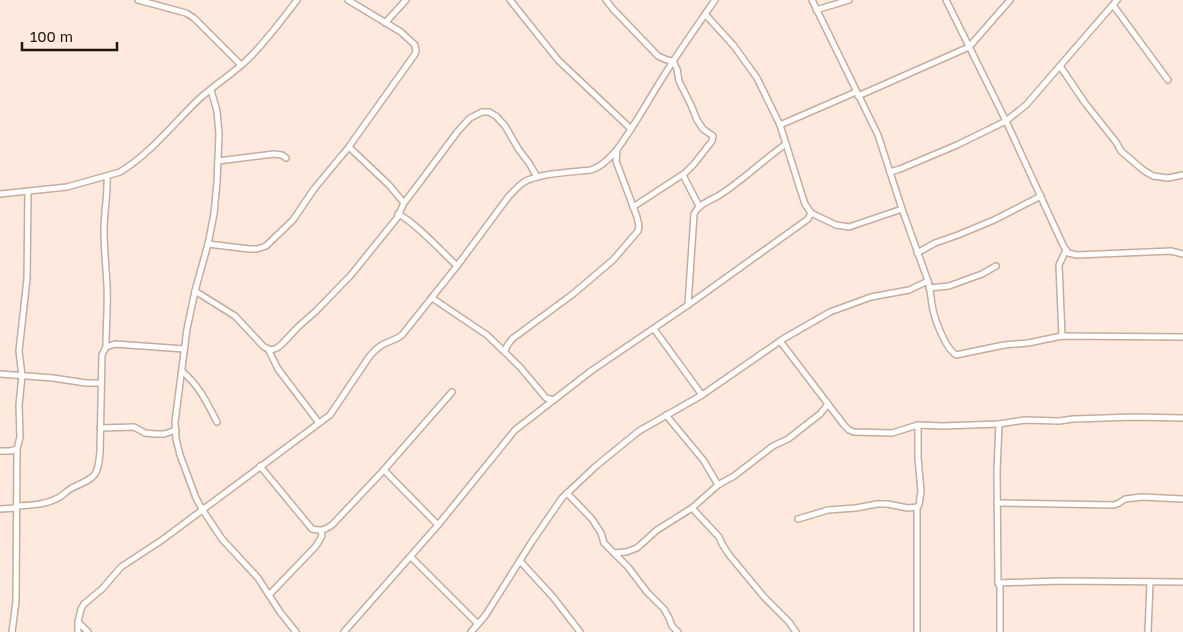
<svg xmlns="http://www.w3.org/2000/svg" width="1183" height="632" font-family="'Golos Text',sans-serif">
	<rect width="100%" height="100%" fill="#fde9de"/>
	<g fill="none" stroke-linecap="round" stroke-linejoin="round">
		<g stroke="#caab99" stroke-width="8">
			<g id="minor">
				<polyline points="138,0 186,13 194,18 241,65"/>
				<polyline points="510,0 558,60 631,129"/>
				<polyline points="606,0 613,9 658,56 667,60 673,61 677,69 679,81 691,105 697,120 703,129 713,136 712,141 694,164 685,173 633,207"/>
				<path d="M812,0l66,135 24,74 26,72c2,8 3,15 4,24 2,13 13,43 24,50l48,-10 24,-2 34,-7 121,1"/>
				<polyline points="946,0 1006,121 1063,245 1068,253 1077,255 1171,251 1183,254"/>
				<polyline points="1113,5 1168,80"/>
				<polyline points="816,10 849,0"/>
				<polyline points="385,23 406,0"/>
				<polyline points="1060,66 1085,103 1116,142 1121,151 1143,170 1153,176 1168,178 1183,175"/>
				<polyline points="211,90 217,111 219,134 217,182 214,214 208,244 195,291 187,329 175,422 176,439 180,455 196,498 202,509 222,539 258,578 280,612 296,632"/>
				<polyline points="858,96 969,47 1010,0"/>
				<polyline points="780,125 856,92"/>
				<polyline points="349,147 389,185 404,203"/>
				<polyline points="218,161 274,154 282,155 286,158"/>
				<polyline points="890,172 900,169 957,145 1006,121 1026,105 1117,0"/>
				<polyline points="683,175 699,206"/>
				<path d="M0,194l67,-7 53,-15c31,-19 52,-47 78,-72 15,-14 33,-25 48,-39 19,-18 35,-40 51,-61"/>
				<polyline points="811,213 836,225 849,227 902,209"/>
				<path d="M398,214c17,8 44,38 59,52"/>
				<polyline points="208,244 249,249 257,249 266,246 293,220 314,189 348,148 415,54 416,51 415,45 401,32 348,0"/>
				<polyline points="917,253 935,243 958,235 994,220 1041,196"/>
				<polyline points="929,288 949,286 982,274 996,266"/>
				<polyline points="195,291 235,316 264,347 271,350 277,348 282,344 298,327 316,311 351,275 397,218 404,203 417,186 458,131 470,118 482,112 489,112 496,116 505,126 519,150 529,163 537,177"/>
				<polyline points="432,298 487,335 520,367 546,398 554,400"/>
				<path d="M688,305l6,-91c5,-10 15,-13 24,-18 24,-15 45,-36 68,-52"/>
				<polyline points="654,329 702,395"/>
				<polyline points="1062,336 1059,265 1066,250"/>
				<polyline points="780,341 844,425 849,430 854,432 892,433 918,425 942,426 999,424 1025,420 1059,421 1073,419 1135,417 1183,418"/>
				<path d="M106,347c0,-21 2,-42 1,-62 -1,-19 -3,-37 -3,-55 0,-18 4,-36 3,-54"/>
				<polyline points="268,349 278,369 319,423"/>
				<polyline points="505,351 507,346 512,339 573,294 613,260 638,231 639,226 637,217 616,161 617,150"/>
				<path d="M182,371c18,16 24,30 35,51"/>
				<polyline points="0,374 53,378 86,383 101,383"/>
				<polyline points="666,415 704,461 718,485"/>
				<polyline points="999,424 997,471 998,583 1000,587 1000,632"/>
				<polyline points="100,428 134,427 145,433 155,434 164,434 176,430"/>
				<polyline points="0,451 10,451 17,449 20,437 19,405 22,376 19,351 27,279 28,191"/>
				<path d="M260,466l52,63c9,2 13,1 20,-4l50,-53 70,-80"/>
				<polyline points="384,470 438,525"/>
				<polyline points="567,493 592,519 601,533 604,543 628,567 647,592 664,609 669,618 672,626 678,632"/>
				<polyline points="997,503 1114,505 1119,503 1125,499 1142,497 1183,499"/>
				<path d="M16,506c15,-1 29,-1 42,-8 6,-3 10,-9 16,-11 22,-10 24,-11 26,-35l2,-97 4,-8 9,-3 69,5"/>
				<polyline points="917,507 917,632"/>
				<polyline points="692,508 719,537 722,544 730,556 764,597 789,622 796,632"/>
				<polyline points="0,509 16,508"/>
				<polyline points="798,519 828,510 856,508 877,504 887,504 908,508 917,507 919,505 921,491 918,458 918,425"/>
				<polyline points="614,553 626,552 637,548 657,530 692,508 718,485 734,476 773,446 788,439 820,414 828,404"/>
				<polyline points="411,557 478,624"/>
				<polyline points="520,561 553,597 580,632"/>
				<polyline points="998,583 1058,581 1183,582"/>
				<polyline points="269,595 316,546 322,536 321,531"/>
				<polyline points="78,622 88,632"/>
				<polyline points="12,632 16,601 17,449"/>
				<path d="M78,632v-10l3,-13 3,-5 18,-15 19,-22 41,-27 168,-125 39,-58c4,-5 8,-9 13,-12 7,-4 14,-5 20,-10l55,-69 52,-70c5,-5 9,-10 15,-14 15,-9 49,-10 67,-12 10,-3 17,-10 24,-18 18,-23 32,-50 48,-75 16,-26 34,-51 52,-77"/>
				<polyline points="344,632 438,525 515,430 591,371 688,305 808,219 811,213 805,204 802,195 780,125 757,78 734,46 705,14"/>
				<polyline points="471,632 485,616 531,543 562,498 596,466 639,431 702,395 783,339 830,312 871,297 909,290 928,281"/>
				<polyline points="1148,632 1150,582"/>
			</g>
		</g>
		<use href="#minor" stroke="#fff" stroke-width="5"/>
	</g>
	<path d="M22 42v8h95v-8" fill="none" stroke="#20140e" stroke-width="2.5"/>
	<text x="30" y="42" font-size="15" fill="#20140e" stroke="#fde9de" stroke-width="4" paint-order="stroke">100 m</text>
</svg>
